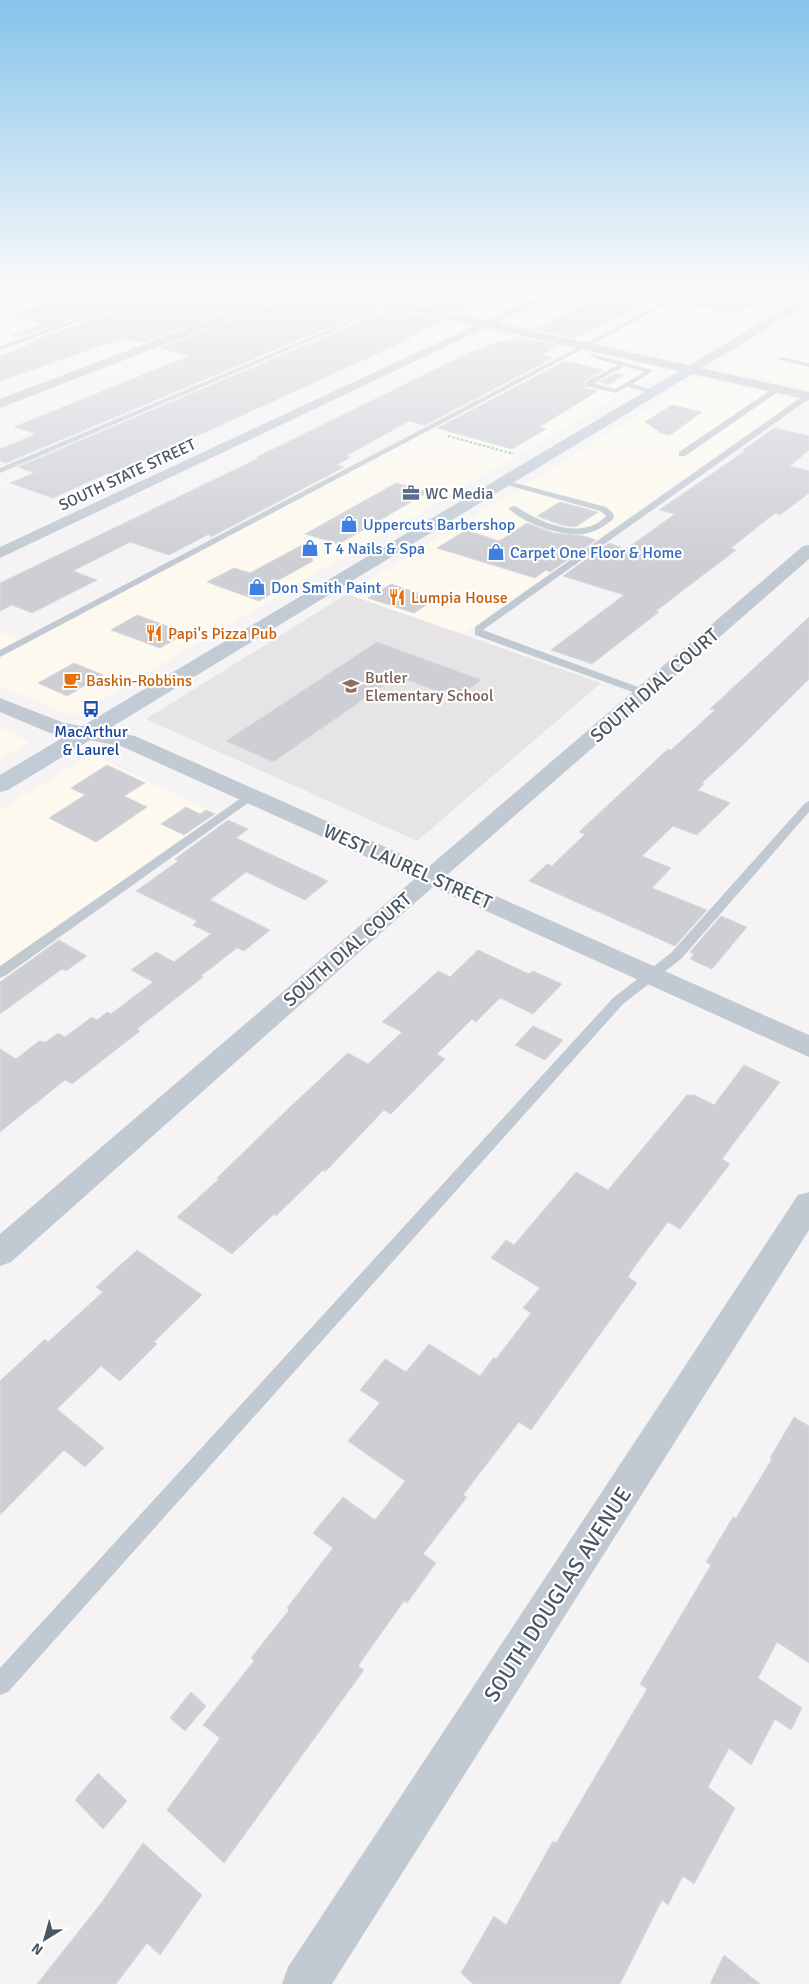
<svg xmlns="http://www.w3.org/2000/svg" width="809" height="1984" font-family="Signika,sans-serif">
	<rect width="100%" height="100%" fill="#f5f3f3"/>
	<g fill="#fdf9ef">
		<polygon points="704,286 807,286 680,359 598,341"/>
		<polygon points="809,311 809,388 717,367 768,336"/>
		<polygon points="579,351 663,370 75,715 66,714 0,686 0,632 26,643"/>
		<polygon points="699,378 795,400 463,634 347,594"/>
		<polygon points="0,728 30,742 0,760"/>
		<polygon points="91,754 225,818 0,981 0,810"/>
	</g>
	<polygon fill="#e6e4e5" points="347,594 601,683 417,841 146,719"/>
	<g fill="#cdcfd5" stroke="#d7d9de">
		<polygon points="54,286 166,286 20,337 11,335 43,324 10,315 43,304 44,292"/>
		<polygon points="181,286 293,286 142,343 123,338 0,381 0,356 37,342 32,341 180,288"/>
		<polygon points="338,286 428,286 397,299"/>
		<polygon points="441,286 515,286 458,312 408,301"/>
		<polygon points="624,286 692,286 665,300 656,298 574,338 534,329"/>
		<polygon points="704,286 724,286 767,296 738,312 727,313 676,302"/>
		<polygon points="312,290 379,306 6,463 0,461 0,449 36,434 14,427 189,356 160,348"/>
		<polygon points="391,309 441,320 408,337 411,338 112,475 108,473 53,498 10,483 34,473 18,467"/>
		<polygon points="518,337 558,346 540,355 553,358 425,425 409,421 346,456 351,457 336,465 344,467 211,537 209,534 169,555 130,542 73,571 97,580 32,613 12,605 0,611 0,583 259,458 257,457 471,352 500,341 509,341"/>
		<polygon points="565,361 604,370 583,382 585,388 598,391 539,427 546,429 512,449 437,428"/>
		<polygon points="616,373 625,375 608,385 599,382"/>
		<polygon points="672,405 702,412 670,435 661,433 645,422"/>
		<polygon points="774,428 809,436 809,450 790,466 809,471 809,493 780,515 775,513 731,548 736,550 656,611 659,612 592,664 551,650 624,595 563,576 609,543 626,549 675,514 659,510 745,451 743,450"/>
		<polygon points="396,483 428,492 339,544 305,534"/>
		<polygon points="560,502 598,512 577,526 573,527 561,525 537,516"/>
		<polygon points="527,523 554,533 584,536 596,540 550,572 546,570 535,578 437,548 466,530 499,541"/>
		<polygon points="304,544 313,561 275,582 285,586 259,601 207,582 234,568 250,573"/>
		<polygon points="391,584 436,599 414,613 368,598"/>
		<polygon points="137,615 186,633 160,648 111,630"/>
		<polygon points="809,617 809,679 741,747 702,783 704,784 698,790 730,803 697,835 673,826 642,856 671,868 652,888 707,910 675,946 529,881 547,864 552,866 585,834 579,832 668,749 671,750 715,710 710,709"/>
		<polygon points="377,642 481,680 456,698 397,676 273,762 226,741"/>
		<polygon points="74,663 103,675 67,696 38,683"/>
		<polygon points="107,765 145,783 124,796 147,807 96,842 49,818 85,795 71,788"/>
		<polygon points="186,807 200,814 206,810 215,814 184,835 161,824"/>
		<polygon points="228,820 248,829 236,838 328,881 305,900 246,872 210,900 270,930 244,951 237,948 201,976 203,977 137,1029 140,1031 72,1084 65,1080 0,1132 0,1049 16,1059 39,1041 46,1042 58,1033 65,1037 92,1017 97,1020 107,1012 111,1014 153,982 131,970 156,952 174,962 211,934 193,925 197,921 136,891 178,861 175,859"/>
		<polygon points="721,916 747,927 712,969 690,959 694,954 690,952"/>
		<polygon points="59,940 87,956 66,971 62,969 0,1014 0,982"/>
		<polygon points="478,950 529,974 533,971 562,984 533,1014 500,998 476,1022 472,1019 437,1054 445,1059 391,1114 384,1110 325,1172 323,1170 276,1216 274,1214 232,1254 177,1217 219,1179 217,1178 289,1108 348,1053 368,1064 402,1032 382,1022 438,971 450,977"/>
		<polygon points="533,1026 563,1040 545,1060 515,1045"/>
		<polygon points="744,1065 780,1082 722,1159 730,1164 680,1229 668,1222 632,1270 628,1277 637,1283 531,1430 519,1422 463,1495 467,1497 423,1554 436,1563 407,1603 404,1601 358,1666 364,1670 224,1863 167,1810 220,1738 203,1725 254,1661 251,1658 289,1610 287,1608 333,1548 313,1533 343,1497 375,1520 405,1481 348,1441 380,1403 360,1390 385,1359 406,1372 429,1344 480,1376 494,1357 496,1359 531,1313 523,1308 540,1288 491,1258 506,1240 514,1245 576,1172 608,1190 687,1095 694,1095 714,1105"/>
		<polygon points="137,1250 202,1295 154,1342 157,1344 120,1381 101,1366 57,1409 104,1448 85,1467 64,1450 0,1515 0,1381 45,1339 48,1342 103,1292 96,1287"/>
		<polygon points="794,1417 809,1426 809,1663 777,1642 758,1678 802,1708 791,1730 775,1719 751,1765 729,1748 708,1787 735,1808 694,1884 683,1876 668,1905 662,1900 620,1984 473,1984 461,1973 494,1916 506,1925 553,1841 556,1843 647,1689 640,1684 711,1565 706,1562 733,1517 736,1518 772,1459 770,1458"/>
		<polygon points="191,1692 206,1706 185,1731 170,1718"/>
		<polygon points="98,1773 127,1801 103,1829 75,1800"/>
		<polygon points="143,1843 202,1895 160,1955 147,1943 116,1984 37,1984 102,1902"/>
		<polygon points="724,1955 760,1984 710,1984"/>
	</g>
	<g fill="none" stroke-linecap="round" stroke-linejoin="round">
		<polyline stroke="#7ad0a6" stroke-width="2" stroke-dasharray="2.5 2" stroke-linecap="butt" points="448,436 514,454"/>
		<g fill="#c1cad2" fill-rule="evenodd">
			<polygon points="171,286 179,286 0,350 0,346"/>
			<polygon points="432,286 439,286 0,473 0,468"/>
			<polygon points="695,286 702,286 0,657 0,650"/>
			<path d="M733,286c14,-1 37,1 49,9l-3,2z"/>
			<path d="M593,354l59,16v2l-20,12 24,7 -4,2 -25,-6 -11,6 -31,-7v-4l33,-17 -27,-8 -1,-1zM625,366l19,6 -29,17 -21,-6z"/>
			<polygon points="781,357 809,363 809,367 779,360 779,358"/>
			<polygon points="775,387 782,389 685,456 679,456 679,452"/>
			<polygon points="806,394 809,394 809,399 483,630 649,691 650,693 649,695 641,695 475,635 475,627"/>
			<path d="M500,479l106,28 7,6 1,5c-8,8 -19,14 -30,16 -21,3 -62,-11 -76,-26l7,-2c25,16 67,36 91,10l-6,-5 -100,-28z"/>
			<polygon points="251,793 257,796 255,798 5,976 0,978 0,966 247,794"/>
			<polygon points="809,801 809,812 681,959 623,1004 8,1692 0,1695 0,1668 613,998 671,953 805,803"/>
		</g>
		<g fill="#c1cad2" fill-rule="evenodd">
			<polygon points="35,286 52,286 50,288 0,305 0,297"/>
			<polygon points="297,286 313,286 311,288 0,408 0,399"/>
			<polygon points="559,286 574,286 0,558 0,547"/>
			<polygon points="809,545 809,559 409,908 11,1262 0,1266 0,1234 803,546"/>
			<polygon points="809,1192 809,1230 332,1984 282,1984 288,1967 798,1195"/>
		</g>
		<g fill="#c1cad2" fill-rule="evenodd">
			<polygon points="310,286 331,286 809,392 809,400 316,290"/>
			<polygon points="0,698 64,723 135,736 809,1035 809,1057 121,746 50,733 0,712"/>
		</g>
		<polygon fill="#c1cbd6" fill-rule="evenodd" points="809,294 809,303 8,790 0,792 0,775"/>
	</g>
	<linearGradient id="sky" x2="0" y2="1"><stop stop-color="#85c3ea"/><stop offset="0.51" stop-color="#fafafa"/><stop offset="1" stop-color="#fafafa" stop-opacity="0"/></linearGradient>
	<rect width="809" height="563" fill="url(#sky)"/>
	<defs>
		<g id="office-bare" transform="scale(1.35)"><path d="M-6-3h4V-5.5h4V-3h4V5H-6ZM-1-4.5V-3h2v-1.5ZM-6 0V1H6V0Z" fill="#5c6f8a" stroke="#fff" stroke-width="2.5" paint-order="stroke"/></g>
		<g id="shop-bare" transform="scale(1.35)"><path d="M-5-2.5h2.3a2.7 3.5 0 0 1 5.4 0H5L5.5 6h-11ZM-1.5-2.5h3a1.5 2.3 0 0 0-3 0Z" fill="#3f7fe0" stroke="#fff" stroke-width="2.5" paint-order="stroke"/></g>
		<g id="restaurant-bare" transform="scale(1.35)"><path d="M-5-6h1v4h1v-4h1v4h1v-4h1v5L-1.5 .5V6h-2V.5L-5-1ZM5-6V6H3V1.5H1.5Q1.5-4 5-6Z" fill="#e8710a" stroke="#fff" stroke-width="2.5" paint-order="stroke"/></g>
		<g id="cafe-bare" transform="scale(1.35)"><path d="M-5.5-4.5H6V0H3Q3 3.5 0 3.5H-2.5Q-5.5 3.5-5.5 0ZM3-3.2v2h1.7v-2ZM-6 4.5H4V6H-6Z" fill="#e8710a" stroke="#fff" stroke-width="2.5" paint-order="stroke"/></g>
		<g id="school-bare" transform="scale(1.35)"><path d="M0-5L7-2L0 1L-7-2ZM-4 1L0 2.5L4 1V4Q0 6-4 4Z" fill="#8d6e63" stroke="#fff" stroke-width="2.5" paint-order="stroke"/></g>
		<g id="bus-bare" transform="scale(1.35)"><path d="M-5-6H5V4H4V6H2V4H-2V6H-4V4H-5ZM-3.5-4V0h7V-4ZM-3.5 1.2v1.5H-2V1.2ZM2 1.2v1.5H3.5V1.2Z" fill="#1a4fb4" stroke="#fff" stroke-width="2.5" paint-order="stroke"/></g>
	</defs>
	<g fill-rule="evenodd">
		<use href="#office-bare" x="411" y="493"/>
		<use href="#shop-bare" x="349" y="524"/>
		<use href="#shop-bare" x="310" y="548"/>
		<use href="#shop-bare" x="496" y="552"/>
		<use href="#shop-bare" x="257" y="587"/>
		<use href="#restaurant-bare" x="397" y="597"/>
		<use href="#restaurant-bare" x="154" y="633"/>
		<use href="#cafe-bare" x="72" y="680"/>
		<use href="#school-bare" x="351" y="686"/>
		<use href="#bus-bare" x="91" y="709"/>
	</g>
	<g text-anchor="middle" stroke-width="4.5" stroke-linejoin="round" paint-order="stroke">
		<g font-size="16" fill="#4a5661" stroke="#fff">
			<text transform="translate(127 474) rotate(-25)" y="6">SOUTH STATE STREET</text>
		</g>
		<g font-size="16" fill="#4e5e75" stroke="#fff" text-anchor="start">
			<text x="425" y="499">WC Media</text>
		</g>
		<g font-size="16" fill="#366cbe" stroke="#fff" text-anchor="start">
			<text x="363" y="530">Uppercuts Barbershop</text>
			<text x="324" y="554">T 4 Nails &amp; Spa</text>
			<text x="510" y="558">Carpet One Floor &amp; Home</text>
			<text x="271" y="593">Don Smith Paint</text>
		</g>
		<g font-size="16" fill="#c56008" stroke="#fff" text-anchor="start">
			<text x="411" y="603">Lumpia House</text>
			<text x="168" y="639">Papi's Pizza Pub</text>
			<text x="86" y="686">Baskin-Robbins</text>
		</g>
		<g font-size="16" fill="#785e54" stroke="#fff" text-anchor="start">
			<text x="365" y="683">Butler<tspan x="365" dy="18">Elementary School</tspan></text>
		</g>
		<g font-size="16" fill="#164399" stroke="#fff">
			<text x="91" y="737">MacArthur<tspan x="91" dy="18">&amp; Laurel</tspan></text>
		</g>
		<g font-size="19" fill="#4a5661" stroke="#fff">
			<text transform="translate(654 685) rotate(-41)" y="7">SOUTH DIAL COURT</text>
			<text transform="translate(408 866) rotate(24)" y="7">WEST LAUREL STREET</text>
			<text transform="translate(347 949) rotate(-41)" y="7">SOUTH DIAL COURT</text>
		</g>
		<g font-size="22" fill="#4a5661" stroke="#fff">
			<text transform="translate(557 1594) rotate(-57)" y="8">SOUTH DOUGLAS AVENUE</text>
		</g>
	</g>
	<g transform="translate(45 1939) rotate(217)" stroke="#ffffff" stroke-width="4" paint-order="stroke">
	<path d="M0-4L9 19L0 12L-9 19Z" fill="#4a5661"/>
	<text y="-8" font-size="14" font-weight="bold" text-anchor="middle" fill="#4a5661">N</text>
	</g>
</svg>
